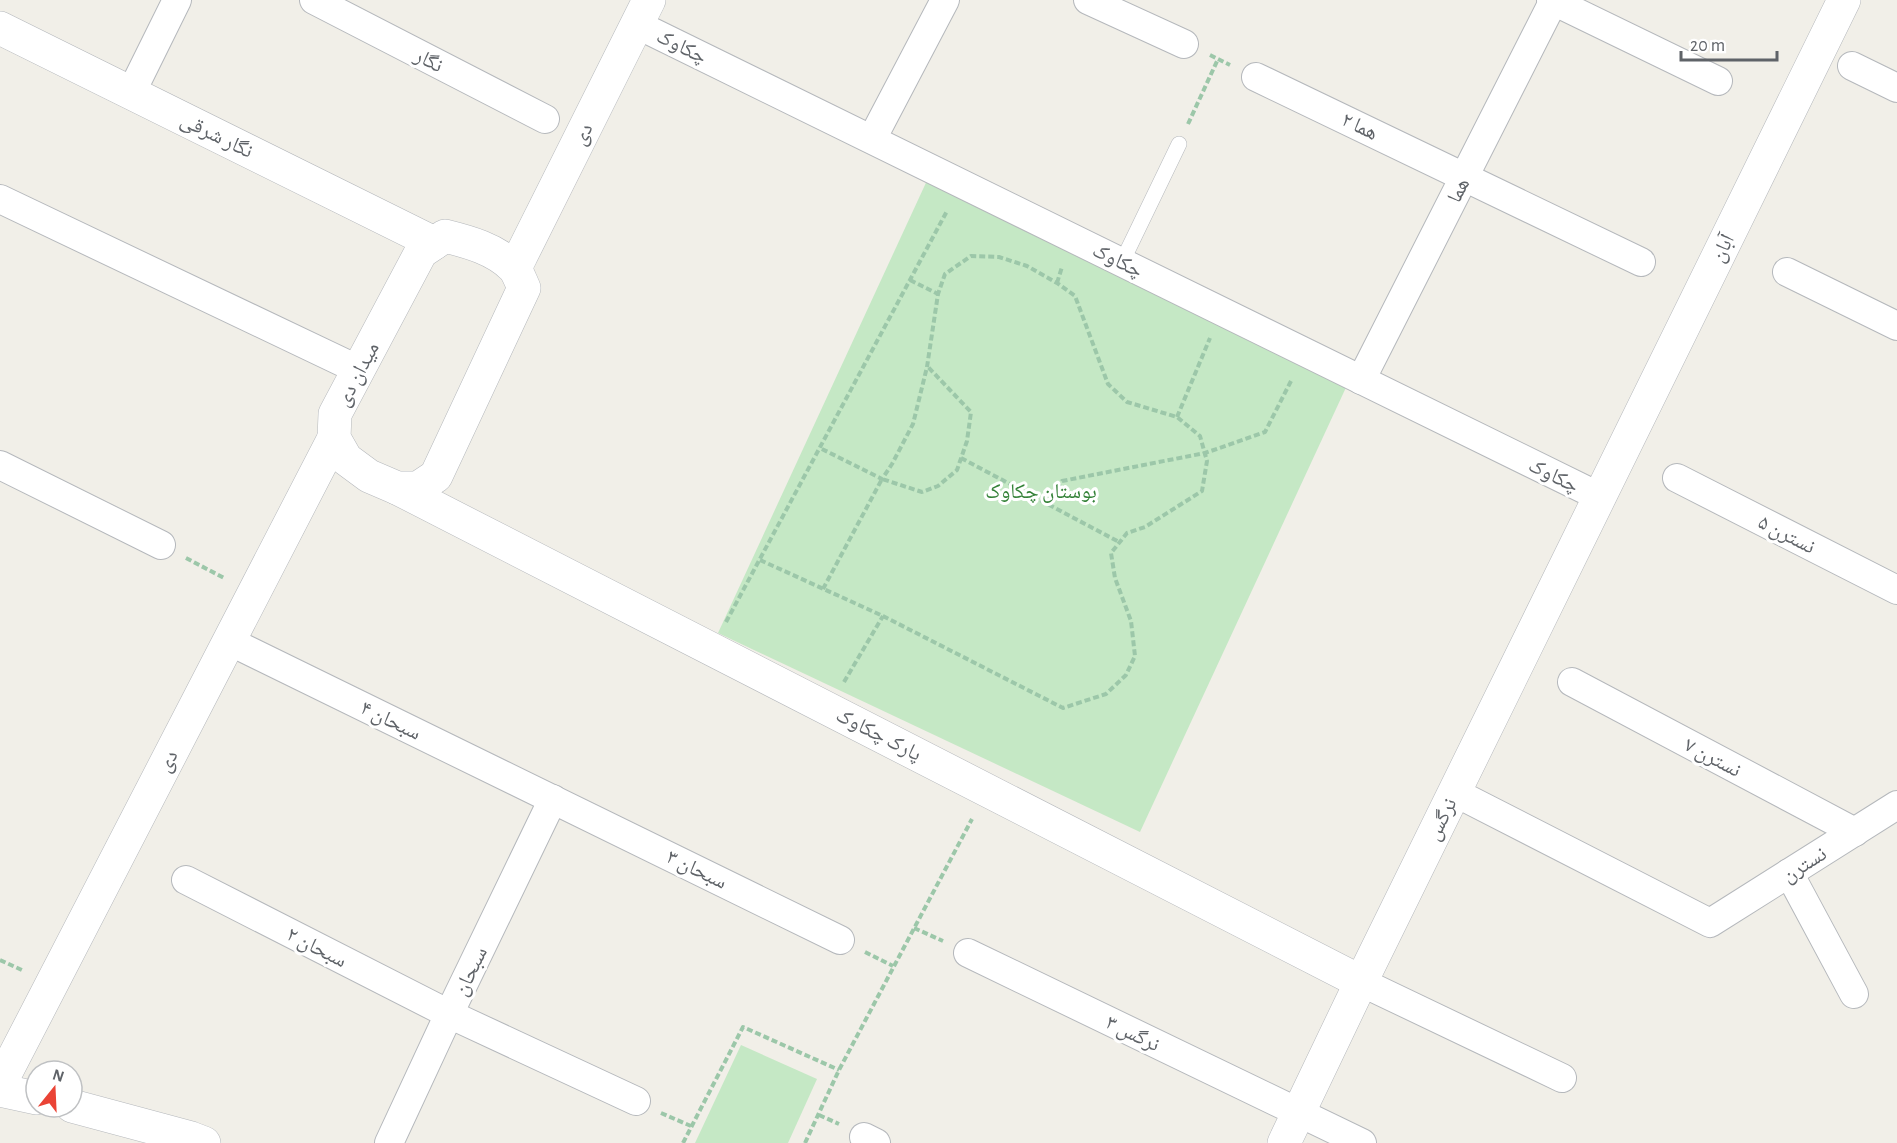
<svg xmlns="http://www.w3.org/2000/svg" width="1897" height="1143" font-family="'Alegreya Sans','Noto Naskh Arabic',sans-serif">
	<rect width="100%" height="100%" fill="#f1efe8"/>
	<g fill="#c5e8c5">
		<polygon points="930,174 1349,381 1140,832 718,633"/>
		<polygon points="741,1045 817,1079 788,1143 695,1143"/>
	</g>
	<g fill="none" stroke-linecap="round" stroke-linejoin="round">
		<g stroke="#b5b8bc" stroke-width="16">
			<polyline id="service" points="1122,262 1179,144"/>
		</g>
		<g stroke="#b5b8bc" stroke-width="30">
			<g id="minor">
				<polyline points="314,0 545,119"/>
				<polyline points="1088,0 1184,44"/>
				<polyline points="1551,0 1718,81"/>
				<polyline points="636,24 1600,497"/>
				<polyline points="1852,66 1897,88"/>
				<polyline points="1256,77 1641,262"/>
				<polyline points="131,93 177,0"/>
				<polyline points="872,139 945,0"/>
				<polyline points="0,199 359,370"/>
				<polyline points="1787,272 1897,326"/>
				<polyline points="1361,380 1554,0"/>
				<polyline points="0,465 161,545"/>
				<polyline points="1677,478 1897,590"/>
				<polyline points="229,641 840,940"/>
				<polyline points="1572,682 1855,832"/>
				<polyline points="1454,792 1710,923 1897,805"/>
				<polyline points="1789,873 1854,994"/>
				<polyline points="186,880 449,1014 636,1101"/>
				<polyline points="968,953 1362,1143"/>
				<polyline points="1361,982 1562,1078"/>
				<polyline points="864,1137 876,1143"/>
				<polyline points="389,1143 449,1014 553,799"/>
			</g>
		</g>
		<g stroke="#b5b8bc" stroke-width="34">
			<g id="tertiary">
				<polyline points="0,28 434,243"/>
				<path d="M445,236c24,6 50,13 68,31 5,5 8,15 11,21l-88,188 -18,12h-21l-28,-12 -23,-17 -12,-21 1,-24 86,-162z"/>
				<polyline points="515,268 649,0"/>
				<polyline points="397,488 1361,982"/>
				<polyline points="0,1084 334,438"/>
				<polyline points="0,1090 36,1098"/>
				<polyline points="72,1106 191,1138 204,1143"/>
				<polyline points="1284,1143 1361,982 1844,0"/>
			</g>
		</g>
		<g stroke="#9cc7a9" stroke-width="4" stroke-dasharray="6 3" stroke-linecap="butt">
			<polyline points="1210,55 1230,65"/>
			<polyline points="1188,124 1218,59"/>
			<polyline points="910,280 938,294"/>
			<polyline points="1057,283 1062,267"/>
			<polyline points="1177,417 1210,338"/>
			<polyline points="961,458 1119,542"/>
			<polyline points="1047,504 1062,481 1205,453 1265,432 1292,379"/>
			<polyline points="186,558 224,578"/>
			<polyline points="760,560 883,616 1063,708 1106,694 1126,675 1135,656 1131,621 1115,578 1111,553 1127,533 1145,527 1202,491 1207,461 1200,436 1177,417 1127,402 1108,384 1075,296 1057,283 1027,266 999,257 971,256 945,274 938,294 927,367 913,424 892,464 882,479 820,448"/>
			<polyline points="823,589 882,479 922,492 938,486 957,470 967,441 971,412 928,367"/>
			<polyline points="726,622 947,211"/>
			<polyline points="844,682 883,616"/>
			<polyline points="914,928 943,941"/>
			<polyline points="865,952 893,966"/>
			<polyline points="0,960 24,971"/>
			<polyline points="661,1113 691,1126"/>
			<polyline points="819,1115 839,1124"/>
			<polyline points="683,1143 743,1027 839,1070"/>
			<polyline points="805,1143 839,1070 972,819"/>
		</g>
		<use href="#service" stroke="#fff" stroke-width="15"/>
		<use href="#minor" stroke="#fff" stroke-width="28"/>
		<use href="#tertiary" stroke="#fff" stroke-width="33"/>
	</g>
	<g text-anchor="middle" stroke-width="6" stroke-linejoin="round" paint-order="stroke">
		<g font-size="21" fill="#5f6368" stroke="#fff">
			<text transform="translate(682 46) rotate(26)" y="7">چکاوک</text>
			<text transform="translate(429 60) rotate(27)" y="7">نگار</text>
			<text transform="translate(1360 126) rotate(26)" y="7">هما ۲</text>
			<text transform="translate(582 134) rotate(-64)" y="7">دی</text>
			<text transform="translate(217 135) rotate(26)" y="7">نگار شرقی</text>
			<text transform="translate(1458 190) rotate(-63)" y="7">هما</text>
			<text transform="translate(1722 248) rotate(-64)" y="7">آبان</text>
			<text transform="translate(1118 260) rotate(26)" y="7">چکاوک</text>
			<text transform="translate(357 374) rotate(-62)" y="7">میدان دی</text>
			<text transform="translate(1554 475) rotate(26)" y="7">چکاوک</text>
			<text transform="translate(1787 534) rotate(27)" y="7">نسترن ۵</text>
			<text transform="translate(391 720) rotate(26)" y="7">سبحان ۴</text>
			<text transform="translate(879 734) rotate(27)" y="7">پارک چکاوک</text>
			<text transform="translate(1713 757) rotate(28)" y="7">نسترن ۷</text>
			<text transform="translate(167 761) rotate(-63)" y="7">دی</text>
			<text transform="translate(1441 819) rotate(-64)" y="7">نرگس</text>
			<text transform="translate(1804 864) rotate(-32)" y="7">نسترن</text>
			<text transform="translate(697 869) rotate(26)" y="7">سبحان ۳</text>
			<text transform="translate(317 947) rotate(27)" y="7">سبحان ۲</text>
			<text transform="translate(470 971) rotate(-64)" y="7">سبحان</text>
			<text transform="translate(1133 1033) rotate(26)" y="7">نرگس ۳</text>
		</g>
		<g font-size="21" fill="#348238" stroke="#fff">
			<text x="1041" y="498">بوستان چکاوک</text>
		</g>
	</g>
	<g transform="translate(54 1089) rotate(18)"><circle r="28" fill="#ffffff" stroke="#bfc1c3" stroke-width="1.5"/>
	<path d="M0-4.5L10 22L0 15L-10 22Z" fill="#ea4335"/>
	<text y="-9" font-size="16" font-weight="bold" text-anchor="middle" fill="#5f6368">N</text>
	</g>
	<path d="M1681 51v9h96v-9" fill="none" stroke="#5f6368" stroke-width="3"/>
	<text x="1690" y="51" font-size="18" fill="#5f6368" stroke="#ffffff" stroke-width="4.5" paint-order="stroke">20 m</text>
</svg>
